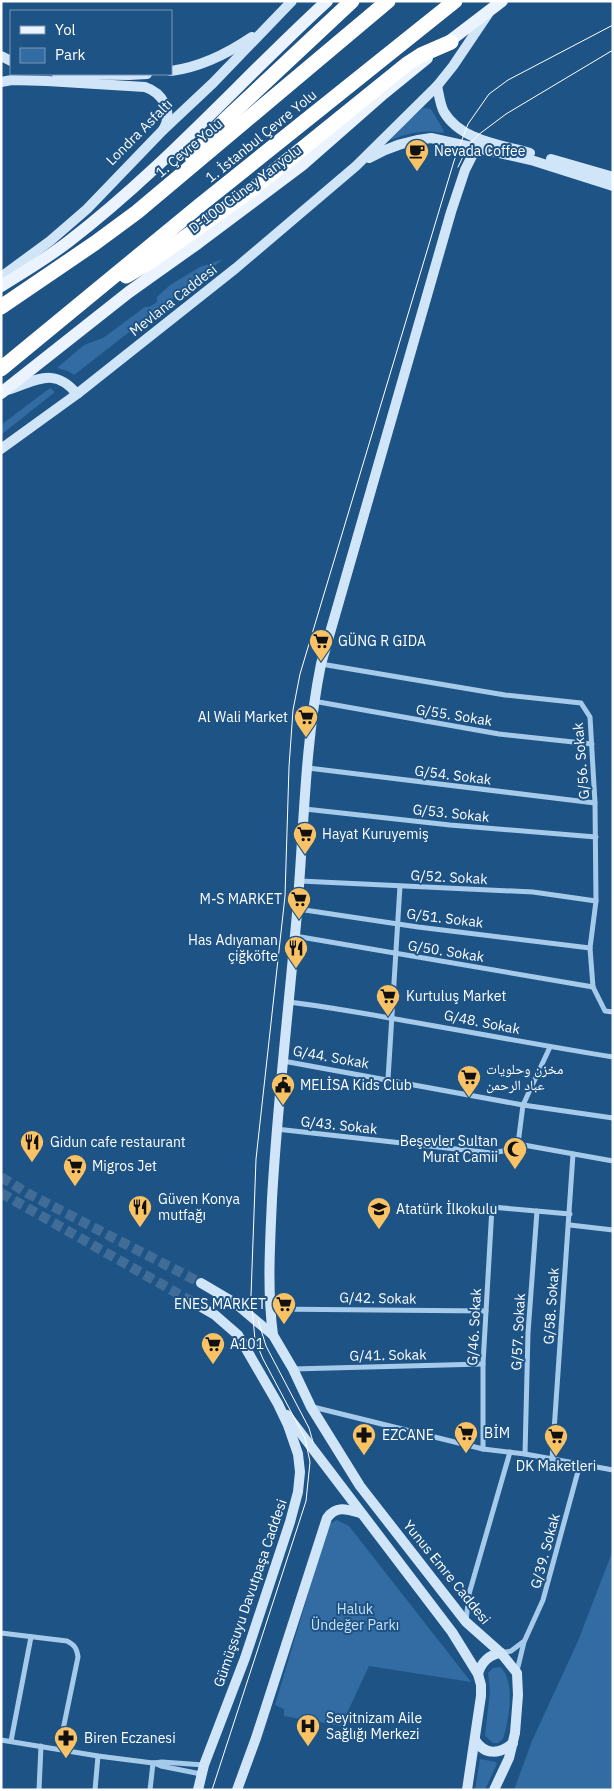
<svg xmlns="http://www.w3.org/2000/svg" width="614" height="1791" font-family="'IBM Plex Sans','Noto Naskh Arabic',sans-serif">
	<rect width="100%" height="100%" fill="#1e5385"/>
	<g fill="#326ca2">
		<path d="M423,108l8,1 13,22 -1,2c-19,-4 -35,0 -52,7l-2,-2z"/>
		<polygon points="223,259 74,375 68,371 57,368 84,345 103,338 145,307 149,307 157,302 157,297 170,285 200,267"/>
		<polygon points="50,388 55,392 1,435 1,425"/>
		<polygon points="337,1520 349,1526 471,1682 369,1666 341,1726 284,1716 284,1709 275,1705 329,1524"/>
		<polygon points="613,1550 613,1790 514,1790 532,1741 578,1641"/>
		<path d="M500,1667c16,13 9,54 3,72l-5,4h-5l-8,-7 5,-45 -2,-18 5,-5z"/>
		<polygon points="480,1759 496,1762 497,1764 485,1790 475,1790"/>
	</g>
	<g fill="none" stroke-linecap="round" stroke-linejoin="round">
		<g stroke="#406d97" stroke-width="10" stroke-dasharray="10 5" stroke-linecap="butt">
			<polyline points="1,1177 27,1193 201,1283"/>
			<polyline points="1,1193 191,1301"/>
		</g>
		<g stroke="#a6caea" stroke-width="5">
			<polyline points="321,664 505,695 581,703 590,717 595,803 596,901 590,948 593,987 605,1011 613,1012"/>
			<polyline points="313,701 499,734 592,744"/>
			<polyline points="308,768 595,803"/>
			<polyline points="305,809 450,825 596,837"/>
			<polyline points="300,881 533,892 596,901"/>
			<polyline points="298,909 418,927 590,948"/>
			<polyline points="295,936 593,987"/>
			<path d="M288,1002c35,4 68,10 102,16 75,13 148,27 223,39"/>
			<polyline points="283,1061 523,1105 613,1118"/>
			<polyline points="388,1079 400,886"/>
			<polyline points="276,1129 492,1153 503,1151 518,1144"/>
			<polyline points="518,1144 523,1105 550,1047"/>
			<polyline points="518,1144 613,1161"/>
			<polyline points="570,1225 613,1230"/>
			<polyline points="269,1309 486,1311"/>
			<polyline points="293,1369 483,1364"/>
			<polyline points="313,1407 483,1449 525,1454 613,1470"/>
			<polyline points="483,1449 483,1364 492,1207 570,1214"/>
			<polyline points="525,1454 528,1333 537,1211"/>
			<polyline points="552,1460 573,1154"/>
			<polyline points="466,1621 469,1594 510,1452"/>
			<path d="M1,1633l66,8c8,4 10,8 11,16l-19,92"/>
			<polyline points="501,1653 511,1651 523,1642"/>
			<polyline points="517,1671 524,1642 543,1600 580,1464"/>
			<polyline points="1,1740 98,1756 153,1763 162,1762 204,1765"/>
			<polyline points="11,1741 31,1637"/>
			<polyline points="154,1763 161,1766 201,1774"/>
			<polyline points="39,1790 41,1746"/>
			<polyline points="95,1790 98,1756"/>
			<polyline points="150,1790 153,1763"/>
		</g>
		<g stroke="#d1e5f8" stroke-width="10">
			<polyline points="1,56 11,61"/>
			<path d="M171,71c30,-4 56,-17 81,-34"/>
			<polyline points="57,74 129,75 147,74"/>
			<path d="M1,82l11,-2 35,1 98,6c18,6 29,25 18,43"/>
			<path d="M437,86c2,8 3,19 7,26 17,29 58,33 86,41"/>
			<path d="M369,158c20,-11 39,-18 62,-20l100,22 82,26"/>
			<polyline points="551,159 613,177"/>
			<polyline points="1,277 50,241 87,209 163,130 213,83 292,1"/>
			<path d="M7,390c29,-9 47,-24 70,4"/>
			<polyline points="1,449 77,394 236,268 356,166 437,86 453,66 488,14"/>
			<polyline points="201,1283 235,1303 273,1335 293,1369 311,1407 360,1486 466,1622 501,1653 517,1673 518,1695 515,1733 509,1758 494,1790"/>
			<polyline points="191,1301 215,1315 238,1335 278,1404 288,1425 298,1454 300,1472 298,1492 290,1522 245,1658 204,1765 198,1790"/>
			<path d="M273,1335c-6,-45 -3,-90 -1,-136 5,-88 15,-176 23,-264 9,-90 8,-182 26,-271l130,-452 14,-42 11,-22 -1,-11"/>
			<polyline points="287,1415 452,1632 478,1674 481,1685 481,1696 467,1790"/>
			<path d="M478,1674c3,-11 11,-20 23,-21"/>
			<path d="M475,1740c10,16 25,14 38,3"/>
			<path d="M237,1790l19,-52 71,-220c9,-13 20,-9 33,-5"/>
		</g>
		<g stroke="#eaf3fe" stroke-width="12">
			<polyline points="443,46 502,1"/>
			<path d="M1,286c23,-14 46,-28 67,-44 94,-72 172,-161 259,-241"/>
			<polyline points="1,393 129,292 198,243 302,165 384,93 427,58"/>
		</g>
		<g stroke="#fff" stroke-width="15">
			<polyline points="192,157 225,120 352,1"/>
			<polyline points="126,276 150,262 250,191 407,64 421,55 451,42"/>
			<polyline points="1,307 95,243 137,212 388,1"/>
			<polyline points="1,369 199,206 455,1"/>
		</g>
		<g stroke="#fff" stroke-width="1">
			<polyline points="458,167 468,146 478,135 506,114 613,50"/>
			<polyline points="258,1320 266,1346 309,1428 313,1442"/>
			<polyline points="212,1790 306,1501 310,1462 305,1438 263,1359 255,1340 251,1296 256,1159 285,896 289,767 293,710 300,674 454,161 468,124 489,94 508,80 613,25"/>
		</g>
	</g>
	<defs>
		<g id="cafe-pin" transform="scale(1.25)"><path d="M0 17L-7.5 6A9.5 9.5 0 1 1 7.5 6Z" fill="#f9c365" stroke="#1e5385"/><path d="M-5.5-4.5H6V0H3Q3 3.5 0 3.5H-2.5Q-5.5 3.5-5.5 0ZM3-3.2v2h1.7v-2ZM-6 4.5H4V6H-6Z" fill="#111"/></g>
		<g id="supermarket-pin" transform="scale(1.25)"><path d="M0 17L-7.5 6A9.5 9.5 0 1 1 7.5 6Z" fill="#f9c365" stroke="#1e5385"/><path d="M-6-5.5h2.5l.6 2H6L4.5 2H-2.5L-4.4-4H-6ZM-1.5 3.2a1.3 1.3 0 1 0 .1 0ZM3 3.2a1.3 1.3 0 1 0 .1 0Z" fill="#111"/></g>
		<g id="restaurant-pin" transform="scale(1.25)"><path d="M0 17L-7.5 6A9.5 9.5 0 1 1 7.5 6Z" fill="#f9c365" stroke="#1e5385"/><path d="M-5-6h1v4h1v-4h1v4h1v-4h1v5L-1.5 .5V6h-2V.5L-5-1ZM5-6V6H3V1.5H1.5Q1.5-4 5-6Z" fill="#111"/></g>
		<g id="civic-pin" transform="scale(1.25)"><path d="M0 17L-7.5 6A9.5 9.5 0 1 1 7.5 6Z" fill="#f9c365" stroke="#1e5385"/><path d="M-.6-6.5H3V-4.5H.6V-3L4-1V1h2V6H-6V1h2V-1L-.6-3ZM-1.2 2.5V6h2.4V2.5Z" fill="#111"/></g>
		<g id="mosque-pin" transform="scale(1.25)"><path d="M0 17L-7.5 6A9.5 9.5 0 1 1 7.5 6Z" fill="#f9c365" stroke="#1e5385"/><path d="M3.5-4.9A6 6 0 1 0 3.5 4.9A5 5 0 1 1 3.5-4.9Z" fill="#111"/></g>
		<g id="school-pin" transform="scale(1.25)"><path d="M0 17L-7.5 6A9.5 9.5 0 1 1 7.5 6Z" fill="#f9c365" stroke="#1e5385"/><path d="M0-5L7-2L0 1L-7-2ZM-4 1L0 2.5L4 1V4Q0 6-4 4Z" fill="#111"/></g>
		<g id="pharmacy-pin" transform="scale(1.25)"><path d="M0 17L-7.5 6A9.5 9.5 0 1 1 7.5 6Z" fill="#f9c365" stroke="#1e5385"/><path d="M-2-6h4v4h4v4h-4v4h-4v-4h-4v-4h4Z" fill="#111"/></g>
		<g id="hospital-pin" transform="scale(1.25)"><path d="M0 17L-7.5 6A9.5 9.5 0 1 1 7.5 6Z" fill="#f9c365" stroke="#1e5385"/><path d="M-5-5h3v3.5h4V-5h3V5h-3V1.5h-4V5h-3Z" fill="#111"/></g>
	</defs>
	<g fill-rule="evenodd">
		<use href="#cafe-pin" x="417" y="151"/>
		<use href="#supermarket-pin" x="321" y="641"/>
		<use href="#supermarket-pin" x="306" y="717"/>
		<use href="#supermarket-pin" x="305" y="834"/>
		<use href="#supermarket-pin" x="299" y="899"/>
		<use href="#restaurant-pin" x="296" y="948"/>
		<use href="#supermarket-pin" x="388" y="996"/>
		<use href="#supermarket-pin" x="469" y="1077"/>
		<use href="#civic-pin" x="283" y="1085"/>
		<use href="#restaurant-pin" x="32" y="1142"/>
		<use href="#mosque-pin" x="515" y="1149"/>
		<use href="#supermarket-pin" x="75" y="1166"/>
		<use href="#restaurant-pin" x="140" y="1207"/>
		<use href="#school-pin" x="379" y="1209"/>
		<use href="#supermarket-pin" x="284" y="1304"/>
		<use href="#supermarket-pin" x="213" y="1344"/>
		<use href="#supermarket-pin" x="466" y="1433"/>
		<use href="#pharmacy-pin" x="364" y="1435"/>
		<use href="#supermarket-pin" x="556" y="1436"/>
		<use href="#hospital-pin" x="308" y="1726"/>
		<use href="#pharmacy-pin" x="66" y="1738"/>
	</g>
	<g text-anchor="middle" stroke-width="4" stroke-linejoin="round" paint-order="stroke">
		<g font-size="14" fill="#fff" stroke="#1e5385">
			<text transform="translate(139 132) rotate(-45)" y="5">Londra Asfaltı</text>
			<text transform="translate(261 136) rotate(-39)" y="5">1. İstanbul Çevre Yolu</text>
			<text transform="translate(189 148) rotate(-40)" y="5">1. Çevre Yolu</text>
			<text transform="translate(245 189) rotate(-37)" y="5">D-100 Güney Yanyolu</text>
			<text transform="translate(173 300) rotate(-38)" y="5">Mevlana Caddesi</text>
			<text transform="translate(454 715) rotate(9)" y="5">G/55. Sokak</text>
			<text transform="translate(581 761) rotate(-95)" y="5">G/56. Sokak</text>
			<text transform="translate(453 775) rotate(7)" y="5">G/54. Sokak</text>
			<text transform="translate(451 813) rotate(6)" y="5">G/53. Sokak</text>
			<text transform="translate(449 877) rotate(3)" y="5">G/52. Sokak</text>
			<text transform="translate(445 918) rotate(7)" y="5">G/51. Sokak</text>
			<text transform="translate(446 951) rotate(9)" y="5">G/50. Sokak</text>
			<text transform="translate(482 1022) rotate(11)" y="5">G/48. Sokak</text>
			<text transform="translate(331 1057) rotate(10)" y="5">G/44. Sokak</text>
			<text transform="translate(339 1125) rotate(6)" y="5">G/43. Sokak</text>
			<text transform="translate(378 1298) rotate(1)" y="5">G/42. Sokak</text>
			<text transform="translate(551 1306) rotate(-86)" y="5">G/58. Sokak</text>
			<text transform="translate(474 1327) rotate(-87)" y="5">G/46. Sokak</text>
			<text transform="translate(518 1332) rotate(-87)" y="5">G/57. Sokak</text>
			<text transform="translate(388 1355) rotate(-1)" y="5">G/41. Sokak</text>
			<text transform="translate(545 1551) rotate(-75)" y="5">G/39. Sokak</text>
			<text transform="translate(447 1572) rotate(51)" y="5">Yunus Emre Caddesi</text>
			<text transform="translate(250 1593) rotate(-71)" y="5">Gümüşsuyu Davutpaşa Caddesi</text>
		</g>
		<g font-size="14" fill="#fff" stroke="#1e5385" text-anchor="start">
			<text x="434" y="156">Nevada Coffee</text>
			<text x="338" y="646">GÜNG R GIDA</text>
			<text x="288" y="722" text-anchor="end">Al Wali Market</text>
			<text x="322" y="839">Hayat Kuruyemiş</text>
			<text x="282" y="904" text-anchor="end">M-S MARKET</text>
			<text x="278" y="945" text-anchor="end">Has Adıyaman<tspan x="278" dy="16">çiğköfte</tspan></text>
			<text x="406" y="1001">Kurtuluş Market</text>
			<text x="486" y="1074">مخزن وحلويات<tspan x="486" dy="16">عباد الرحمن</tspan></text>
			<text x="300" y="1090">MELİSA Kids Club</text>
			<text x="498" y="1146" text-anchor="end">Beşevler Sultan<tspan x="498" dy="16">Murat Camii</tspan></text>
			<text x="50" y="1147">Gidun cafe restaurant</text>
			<text x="92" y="1171">Migros Jet</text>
			<text x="158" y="1204">Güven Konya<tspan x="158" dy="16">mutfağı</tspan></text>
			<text x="396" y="1214">Atatürk İlkokulu</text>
			<text x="266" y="1309" text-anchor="end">ENES MARKET</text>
			<text x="230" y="1349">A101</text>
			<text x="484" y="1438">BİM</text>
			<text x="382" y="1440">EZCANE</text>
			<text x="556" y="1471" text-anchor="middle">DK Maketleri</text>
			<text x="326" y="1723">Seyitnizam Aile<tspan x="326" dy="16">Sağlığı Merkezi</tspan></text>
			<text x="84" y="1743">Biren Eczanesi</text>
		</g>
		<g font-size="14" fill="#cae2f7" stroke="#1e5385">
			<text x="355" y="1614">Haluk<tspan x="355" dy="16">Ündeğer Parkı</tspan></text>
		</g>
	</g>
	<rect width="614" height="1791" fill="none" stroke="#ffffff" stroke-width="5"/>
	<rect x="10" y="10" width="162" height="65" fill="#1e5385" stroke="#7898b6"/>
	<rect x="20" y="26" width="25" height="8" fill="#eaf3fe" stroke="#7898b6"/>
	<text x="55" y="35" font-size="15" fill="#ffffff">Yol</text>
	<rect x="20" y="48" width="25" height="15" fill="#326ca2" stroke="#7898b6"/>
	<text x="55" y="60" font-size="15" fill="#ffffff">Park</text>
</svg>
